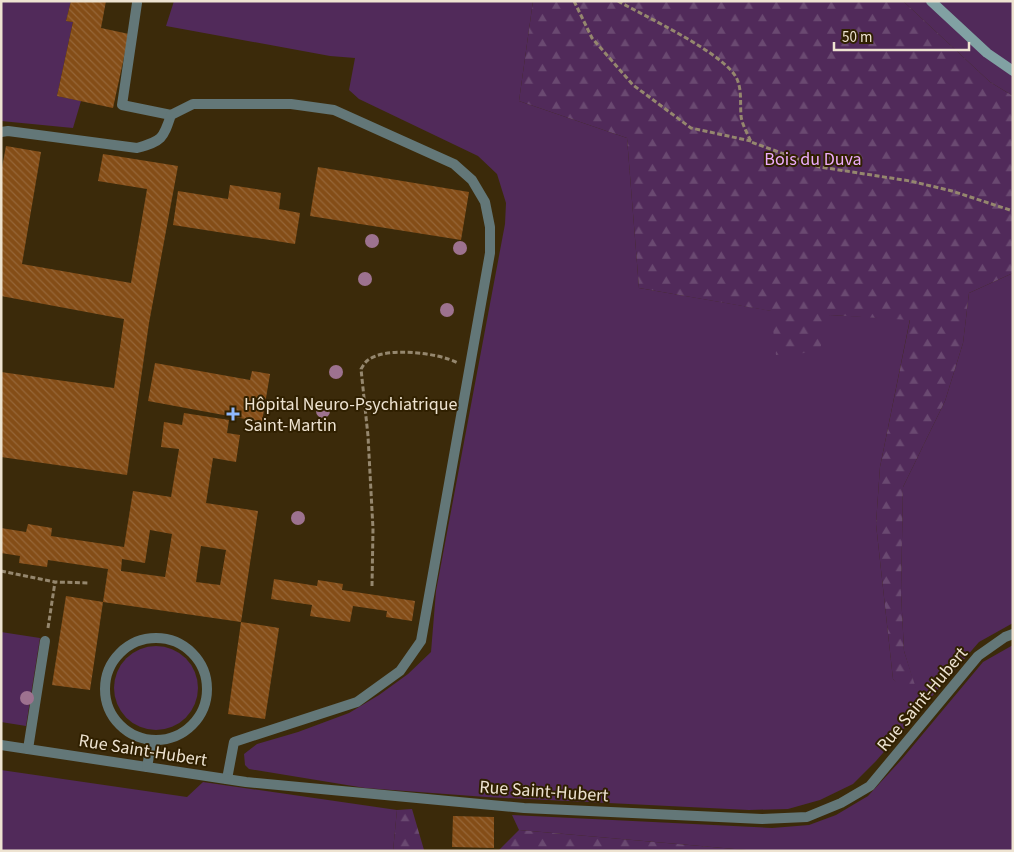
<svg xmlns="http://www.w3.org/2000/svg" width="1014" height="852" font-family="'Source Sans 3',sans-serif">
	<defs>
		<pattern id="forest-firs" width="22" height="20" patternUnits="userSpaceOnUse" patternTransform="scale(1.25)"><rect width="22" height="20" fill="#512a5a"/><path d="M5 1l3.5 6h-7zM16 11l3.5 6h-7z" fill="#6a4971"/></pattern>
		<pattern id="building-back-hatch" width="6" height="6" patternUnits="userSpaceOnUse" patternTransform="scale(1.25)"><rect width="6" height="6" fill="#844d17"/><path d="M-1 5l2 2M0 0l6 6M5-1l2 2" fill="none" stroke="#966638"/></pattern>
	</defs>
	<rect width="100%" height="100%" fill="#3b2a0a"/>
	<g fill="#512a5a">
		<polygon points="1,1 71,1 66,21 73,22 57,96 81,101 73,128 1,121"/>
		<polygon points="174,1 533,1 519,101 627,138 639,288 772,311 777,355 830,315 910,319 880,467 876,524 893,679 921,707 904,651 901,593 903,487 945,401 963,343 969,293 1013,273 1013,623 979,642 876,761 853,784 820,800 788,809 749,810 486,797 365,788 249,769 245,765 244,754 257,744 298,732 349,713 379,695 408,674 431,652 436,591 505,224 506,203 497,174 478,156 359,99 349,90 355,58 330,56 166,26"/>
		<polygon points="903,1 1013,1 1013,96 990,82"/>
		<polygon points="1,632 40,638 26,726 1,722"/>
		<polygon points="1013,645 1013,851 757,851 519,830 512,815 772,828 809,825 836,815 868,796 902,759 983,662"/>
		<circle cx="156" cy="688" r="42"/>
		<polygon points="1,770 187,797 203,782 397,810 393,851 1,851"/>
	</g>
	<g fill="url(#forest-firs)">
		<polygon points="533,1 903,1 990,82 1013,96 1013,273 969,293 963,343 945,401 903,487 901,593 904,651 922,707 912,703 893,679 876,524 880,467 910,320 830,315 819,352 776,355 771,311 639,288 627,138 519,101"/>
		<polygon points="412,809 424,850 429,851 393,851 397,810"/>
		<polygon points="519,830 757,851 498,851"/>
	</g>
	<g fill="url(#building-back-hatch)" fill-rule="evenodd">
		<polygon points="71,1 106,1 101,28 129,34 113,108 57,96 73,22 66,21"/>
		<polygon points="6,146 41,152 22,264 131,283 147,189 98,181 103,154 178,166 149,323 127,475 1,457 1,372 114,388 124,319 1,296 1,173"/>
		<polygon points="318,167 469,192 461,240 310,216"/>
		<polygon points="230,185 281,193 279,209 300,213 295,244 173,225 178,191 228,199"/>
		<polygon points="155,363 250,380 252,371 270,374 262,422 148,401"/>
		<path d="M184,413l45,7 -2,13 13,2 -4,27 -23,-4 -7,45 52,8 -17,111 -138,-20 5,-33 -60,-9 -1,7 -28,-4 1,-7 -19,-3v-25l25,4 2,-8 24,4 -1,8 73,11 9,-56 38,6 8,-48 -18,-2 3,-25 18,3zM150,530l22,4 -7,43 -44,-6 1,-12 23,4zM201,546l25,4 -6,35 -24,-3z"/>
		<polygon points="274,579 317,586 318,580 343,584 342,590 415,601 412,621 386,617 387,611 353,606 350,622 310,616 312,605 271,599"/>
		<polygon points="66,596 103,602 90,690 52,685"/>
		<polygon points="241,622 279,628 265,719 228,714"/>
		<polygon points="453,816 494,817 494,848 452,847"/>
	</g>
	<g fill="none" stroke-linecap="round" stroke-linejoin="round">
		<g stroke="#95876e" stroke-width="3" stroke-dasharray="5 2.5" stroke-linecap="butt">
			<polyline points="574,1 592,38 633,85 691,128 751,141"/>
			<path d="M618,1c26,15 108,53 119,78 5,12 3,24 4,37 1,9 7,18 10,26l69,25 90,14 42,10 61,20"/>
			<polyline points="1,571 55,582 89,583"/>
			<path d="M372,586l1,-57 -5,-93 -7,-67c2,-3 4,-7 7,-9 19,-14 71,-7 90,3"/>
			<polyline points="48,628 55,582"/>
		</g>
		<g stroke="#637778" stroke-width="10">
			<polyline points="137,3 122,105 171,115"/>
			<path d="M1,132l7,-1 129,17c25,-7 26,-9 34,-33l22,-11h98l43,6 120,54 18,16 13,22 5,25v26l-69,388 -21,30 -43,31 -123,40 -7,37"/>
			<circle cx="156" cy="689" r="51"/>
			<polyline points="1,745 246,782 524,808 762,819 807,817 841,803 870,786 978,656 1005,637 1013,634"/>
			<polyline points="28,749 45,641"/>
			<polyline points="147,767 152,740"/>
		</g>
		<polyline stroke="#81a1a3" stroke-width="10" points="931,1 987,53 1013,71"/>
	</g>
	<g fill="#9d728f">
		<circle cx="372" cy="241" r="7"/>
		<circle cx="460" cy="248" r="7"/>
		<circle cx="365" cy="279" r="7"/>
		<circle cx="447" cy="310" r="7"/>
		<circle cx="336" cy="372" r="7"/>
		<circle cx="323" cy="411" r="7"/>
		<circle cx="298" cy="518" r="7"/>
		<circle cx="27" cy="698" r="7"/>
	</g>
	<path fill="#8fb8fd" stroke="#302001" stroke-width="2" d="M230.5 406.5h5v5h5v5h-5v5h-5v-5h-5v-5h5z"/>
	<g text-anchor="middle" stroke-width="4" stroke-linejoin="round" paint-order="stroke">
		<g font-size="18" fill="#edacfc" stroke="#302001">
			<text x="813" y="165">Bois du Duva</text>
		</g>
		<g font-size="18" fill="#eee3d1" stroke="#302001" text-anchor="start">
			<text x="244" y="410">Hôpital Neuro-Psychiatrique<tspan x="244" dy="21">Saint-Martin</tspan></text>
		</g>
		<g font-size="18" fill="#eee3d1" stroke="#302001">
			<text transform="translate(922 699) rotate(-50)" y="6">Rue Saint-Hubert</text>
			<text transform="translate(143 750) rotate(9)" y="6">Rue Saint-Hubert</text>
			<text transform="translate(544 791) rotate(4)" y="6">Rue Saint-Hubert</text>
		</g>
	</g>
	<rect width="1014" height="852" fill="none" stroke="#eee3d1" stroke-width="5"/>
	<path d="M834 42v8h135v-8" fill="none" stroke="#eee3d1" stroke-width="2.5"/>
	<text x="842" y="42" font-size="15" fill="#eee3d1" stroke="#302001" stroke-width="4" paint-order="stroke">50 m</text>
</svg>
